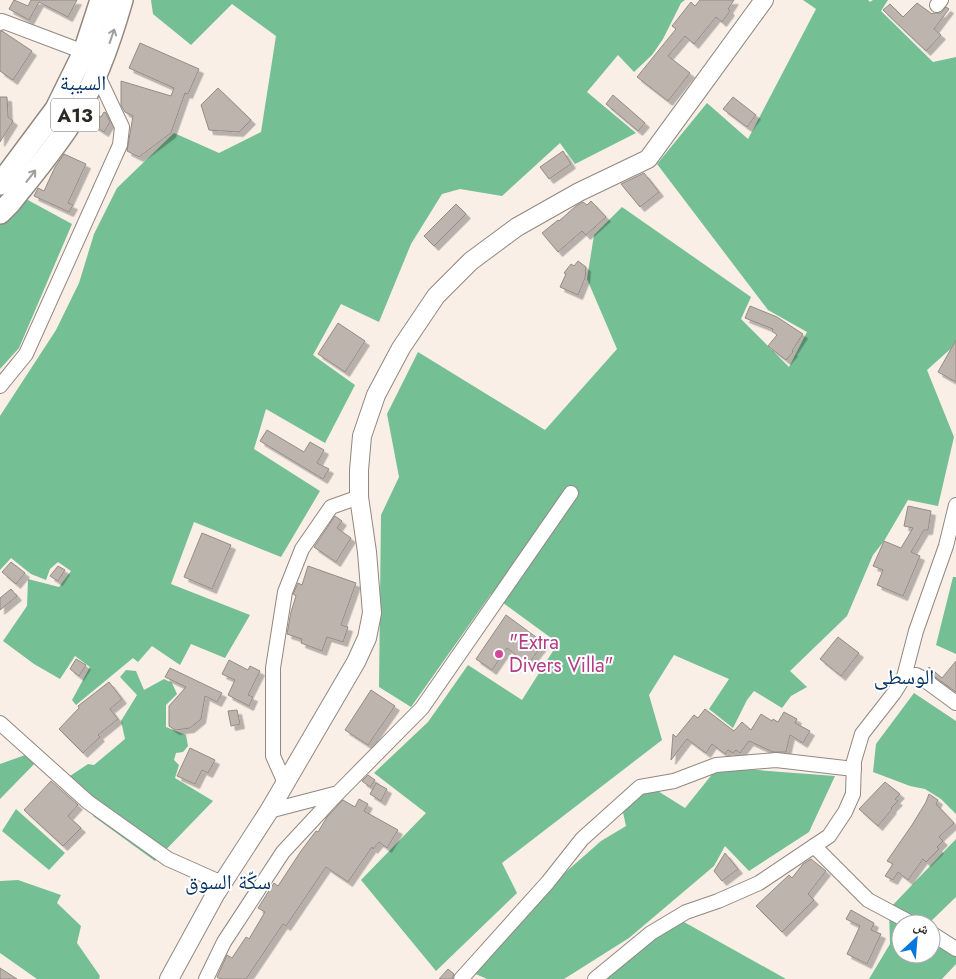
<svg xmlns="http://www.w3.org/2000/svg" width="956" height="979" font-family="Jost,'Noto Naskh Arabic',sans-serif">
	<defs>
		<filter id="shadow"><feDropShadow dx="4.5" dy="4.5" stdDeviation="0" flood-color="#0004"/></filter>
	</defs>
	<rect width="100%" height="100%" fill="#f9efe7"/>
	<g fill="#74bf93">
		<polygon points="151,0 685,0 681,3 663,39 652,55 634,72 618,55 587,92 636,133 575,164 560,143 502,196 460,189 442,194 411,244 379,322 341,304 313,355 355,385 325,443 266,409 254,449 320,491 281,557 194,522 171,584 250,615 225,658 191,644 180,665 152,646 138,662 133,658 76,705 72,700 90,667 75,656 60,679 34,664 3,641 27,606 28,579 59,587 71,571 58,562 50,569 46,580 31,574 11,558 0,570 0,416 56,330 79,283 94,234 117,188 174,133 219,153 261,132 276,36 232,4 191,45 153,14"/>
		<polygon points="803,0 868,0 870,2 873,0 888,0 881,11 933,62 956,57 956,344 927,370 954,437 938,506 908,500 884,541 873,555 847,616 790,671 807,687 791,696 782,708 754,691 747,700 733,728 709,709 729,679 674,655 649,695 662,740 502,863 517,893 436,971 361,880 426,813 374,773 428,722 468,665 522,700 558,643 491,594 411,707 379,687 381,515 399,477 387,414 418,352 545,430 617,349 587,279 594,235 622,207 751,297 741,319 789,367 807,332 768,310 657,164 707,103 748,139 816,9"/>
		<polygon points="26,199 72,224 19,348 0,369 0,225"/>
		<polygon points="953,577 956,577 956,654 936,645"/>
		<polygon points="126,670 136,671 144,690 164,679 172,683 177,694 166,705 166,727 186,735 188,746 183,752 176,753 174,760 179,765 175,778 213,801 155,861 93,816 93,810 70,776 88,764 94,765 125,739 121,721 137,695 120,677"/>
		<polygon points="914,693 956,721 956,814 941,799 925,789 910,786 873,772 876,744"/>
		<polygon points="28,754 40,758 0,799 0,764"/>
		<polygon points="718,767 835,776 809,832 749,871 725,846 714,866 629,938 564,979 487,979 471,972 533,901 601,841 626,826 622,808 653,788 685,808"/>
		<polygon points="16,809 65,853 49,870 2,831"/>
		<polygon points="956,839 956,897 928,924 901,924 901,954 931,954 931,934 956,957 956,964 942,979 869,979 890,944 889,909"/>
		<polygon points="18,880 61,895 57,903 81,926 77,943 100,976 99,979 37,979 0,953 0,881"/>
		<polygon points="684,922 786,979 606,979 653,939"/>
	</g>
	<g fill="#bdb5ad" stroke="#948c84" filter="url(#shadow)">
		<polygon points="14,0 28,6 31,0 77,0 68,17 39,2 29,20 9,9"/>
		<polygon points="700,0 734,0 728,9 730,11 722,22 716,17 694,44 685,36 668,56 690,73 668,101 637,77 676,29 672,26 691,2 695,6"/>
		<polygon points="917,3 932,14 933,13 941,13 946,7 949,9 934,29 941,35 926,51 883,10 890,4 903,17"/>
		<polygon points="2,31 32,51 13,80 0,71 0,32"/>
		<polygon points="140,43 199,69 188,94 185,93 171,133 139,157 127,151 133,116 125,112 121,105 121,81 171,96 174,88 129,68"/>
		<polygon points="218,88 251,120 239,132 209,130 201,105"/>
		<polygon points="613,95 645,123 638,131 606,104"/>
		<polygon points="0,97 7,97 8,117 13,121 0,142"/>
		<polygon points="733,97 756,115 747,127 723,109"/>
		<polygon points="92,111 101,117 104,112 106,113 110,122 104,132 87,121"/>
		<polygon points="563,151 571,164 549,179 540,167"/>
		<polygon points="64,154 86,164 68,203 73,205 69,212 34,196 38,188 44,191 55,167"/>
		<polygon points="644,173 659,192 640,207 621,184"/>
		<polygon points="591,201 606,217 586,235 582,231 558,252 542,233 558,220 559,221 576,206 583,202 587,205"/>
		<polygon points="456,204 466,214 434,246 424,236"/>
		<polygon points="578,261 586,267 585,278 578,295 560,287 566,274 564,273 571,264 574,266"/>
		<polygon points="750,306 777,317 803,334 792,351 793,352 786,360 768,346 777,335 772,331 773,329 745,318"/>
		<polygon points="338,323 365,341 345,372 318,354"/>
		<polygon points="956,340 956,382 938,372"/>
		<polygon points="267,430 304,452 310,442 324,450 317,463 329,469 323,479 260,441"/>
		<polygon points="908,506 931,511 928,530 924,530 911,552 920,556 903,596 877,585 883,570 873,566 884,541 901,548 913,528 904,526"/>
		<polygon points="335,516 342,521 337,528 351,538 336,562 314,547"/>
		<polygon points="202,533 231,545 212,589 184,577"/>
		<polygon points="11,562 25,573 16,584 2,572"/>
		<polygon points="58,566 65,570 58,581 50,576"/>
		<polygon points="308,566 356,583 341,625 348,627 343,642 327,637 322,651 301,643 302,639 287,634 291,612 296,596 293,594 298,583 302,585"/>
		<polygon points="11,589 17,596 0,610 0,598"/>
		<polygon points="506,615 544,643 528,664 507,648 492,670 476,659"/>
		<polygon points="838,637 859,653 841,676 820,659"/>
		<polygon points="76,659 86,665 79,676 70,669"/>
		<polygon points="229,660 248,670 250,666 260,671 248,695 253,697 249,706 228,695 235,680 222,674"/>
		<polygon points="956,661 956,692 927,671 929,667 942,678"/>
		<polygon points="170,668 222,693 217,702 205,696 201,719 190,728 175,730 169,726 169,706 186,687 165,677"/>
		<polygon points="109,682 122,699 110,709 118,719 98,735 100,737 83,753 59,729 79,708 78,706"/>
		<polygon points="371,690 395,706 368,745 345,730"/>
		<polygon points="705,709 734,731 742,722 751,730 761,714 772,721 773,719 778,722 784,712 797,719 795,723 810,731 803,743 790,735 786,752 773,752 749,741 740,753 736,750 733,753 728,750 725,754 712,744 706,753 687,739 671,760 673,734 676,737 694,715 698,718"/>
		<polygon points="237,710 240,724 231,726 228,711"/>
		<polygon points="190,748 215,760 208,773 202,770 195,784 177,776"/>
		<polygon points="368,775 375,780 370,787 362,781"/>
		<polygon points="51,781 78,805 68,816 81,828 63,846 24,810"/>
		<polygon points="885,782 900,794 895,799 898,801 891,808 892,809 878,826 859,809"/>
		<polygon points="376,783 387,789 381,801 370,794"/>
		<polygon points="929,794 938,800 936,804 954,823 939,837 943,841 937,847 939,849 926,862 923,859 908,880 898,872 893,880 885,876 893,864 887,861 912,825 926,802"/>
		<polygon points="359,799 368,804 364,811 398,830 387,848 379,842 373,849 372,847 348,882 326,867 286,926 283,924 246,979 220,979 217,977 227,955 232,958 246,937 249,939 265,912 258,908 274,883 278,886 301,851 316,831 318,832 327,817 343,800 355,807"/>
		<polygon points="725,853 738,869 722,881 714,871"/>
		<polygon points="811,859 826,871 808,894 814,900 782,932 756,906 789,875 792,878 803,864"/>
		<polygon points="851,910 874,923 871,930 881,934 867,964 847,954 860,926 846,919"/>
		<polygon points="0,968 17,979 0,979"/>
		<polygon points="448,969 454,974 452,979 439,979"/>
	</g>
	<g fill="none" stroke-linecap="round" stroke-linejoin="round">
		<g stroke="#918881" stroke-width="16">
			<g id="minor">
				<polyline points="937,5 941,0"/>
				<polyline points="0,23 2,21 84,52"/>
				<polyline points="0,386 26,354 120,145 122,127 97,74"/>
				<polyline points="904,677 916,675 922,678 956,703"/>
				<polyline points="0,723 88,802 168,859 222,883"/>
				<polyline points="285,783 273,756 273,668 285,592 302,549 331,507 359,497"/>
				<polyline points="269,811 338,793 422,708 571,493"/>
				<polyline points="814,846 868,900 913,924"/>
				<polyline points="931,933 956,949"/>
				<polyline points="206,979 224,942 283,852 337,794"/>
				<polyline points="461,979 548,882 582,839 640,787 674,781 716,765 776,760 854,769"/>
				<polyline points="595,979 651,933 686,912 718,901 759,883 829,836 845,812 853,794 854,761 862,734 894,693 904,677 916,631 946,546 956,505"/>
			</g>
		</g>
		<g stroke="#918881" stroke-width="20">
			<polyline id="major" points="169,979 216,893 269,811 356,662 367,638 372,613 367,552 359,497 359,470 362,436 376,395 401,348 436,296 471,261 517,227 579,192 648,159 764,0"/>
		</g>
		<g stroke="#918881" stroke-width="24">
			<g id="highway">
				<polyline points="0,184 56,109 84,52 101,0"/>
				<path d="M0,213l10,-10c19,-24 39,-48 56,-73 27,-39 43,-85 56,-130"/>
			</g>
		</g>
		<use href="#minor" stroke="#fff" stroke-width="14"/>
		<use href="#major" stroke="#fff" stroke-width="18"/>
		<use href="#highway" stroke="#fff" stroke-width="21"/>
	</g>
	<defs><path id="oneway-shaft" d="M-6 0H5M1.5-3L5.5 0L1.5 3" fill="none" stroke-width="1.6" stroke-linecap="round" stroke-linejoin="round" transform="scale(1.25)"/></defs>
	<g stroke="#a09f9d">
		<use href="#oneway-shaft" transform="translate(112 36) rotate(-71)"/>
		<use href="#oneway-shaft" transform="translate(31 176) rotate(-52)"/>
	</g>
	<circle fill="#d1479c" stroke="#fff" stroke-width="2" cx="499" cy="654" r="5"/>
	<g text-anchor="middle" stroke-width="4" stroke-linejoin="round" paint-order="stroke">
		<rect fill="#fff" stroke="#6c6a67" stroke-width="1" x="51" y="98.5" width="48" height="33" rx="4"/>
		<g font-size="19" font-weight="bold" fill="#2d2a26">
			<text x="75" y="122">A13</text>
		</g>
		<g font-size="20" fill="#b23c85" stroke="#fff" text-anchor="start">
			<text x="509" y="649">"Extra<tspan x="509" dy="23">Divers Villa"</tspan></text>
		</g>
		<g font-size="21" fill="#033264" stroke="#fff">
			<text x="83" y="90">السيبة</text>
			<text x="904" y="684">الوسطى</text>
			<text x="228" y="889">سكّة السوق</text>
		</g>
	</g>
	<g transform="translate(916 939) rotate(26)"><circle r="24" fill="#ffffff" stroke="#abaaa8"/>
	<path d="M0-4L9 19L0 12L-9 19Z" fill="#0976de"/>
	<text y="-8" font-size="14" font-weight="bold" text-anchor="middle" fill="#2d2a26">ش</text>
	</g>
</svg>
